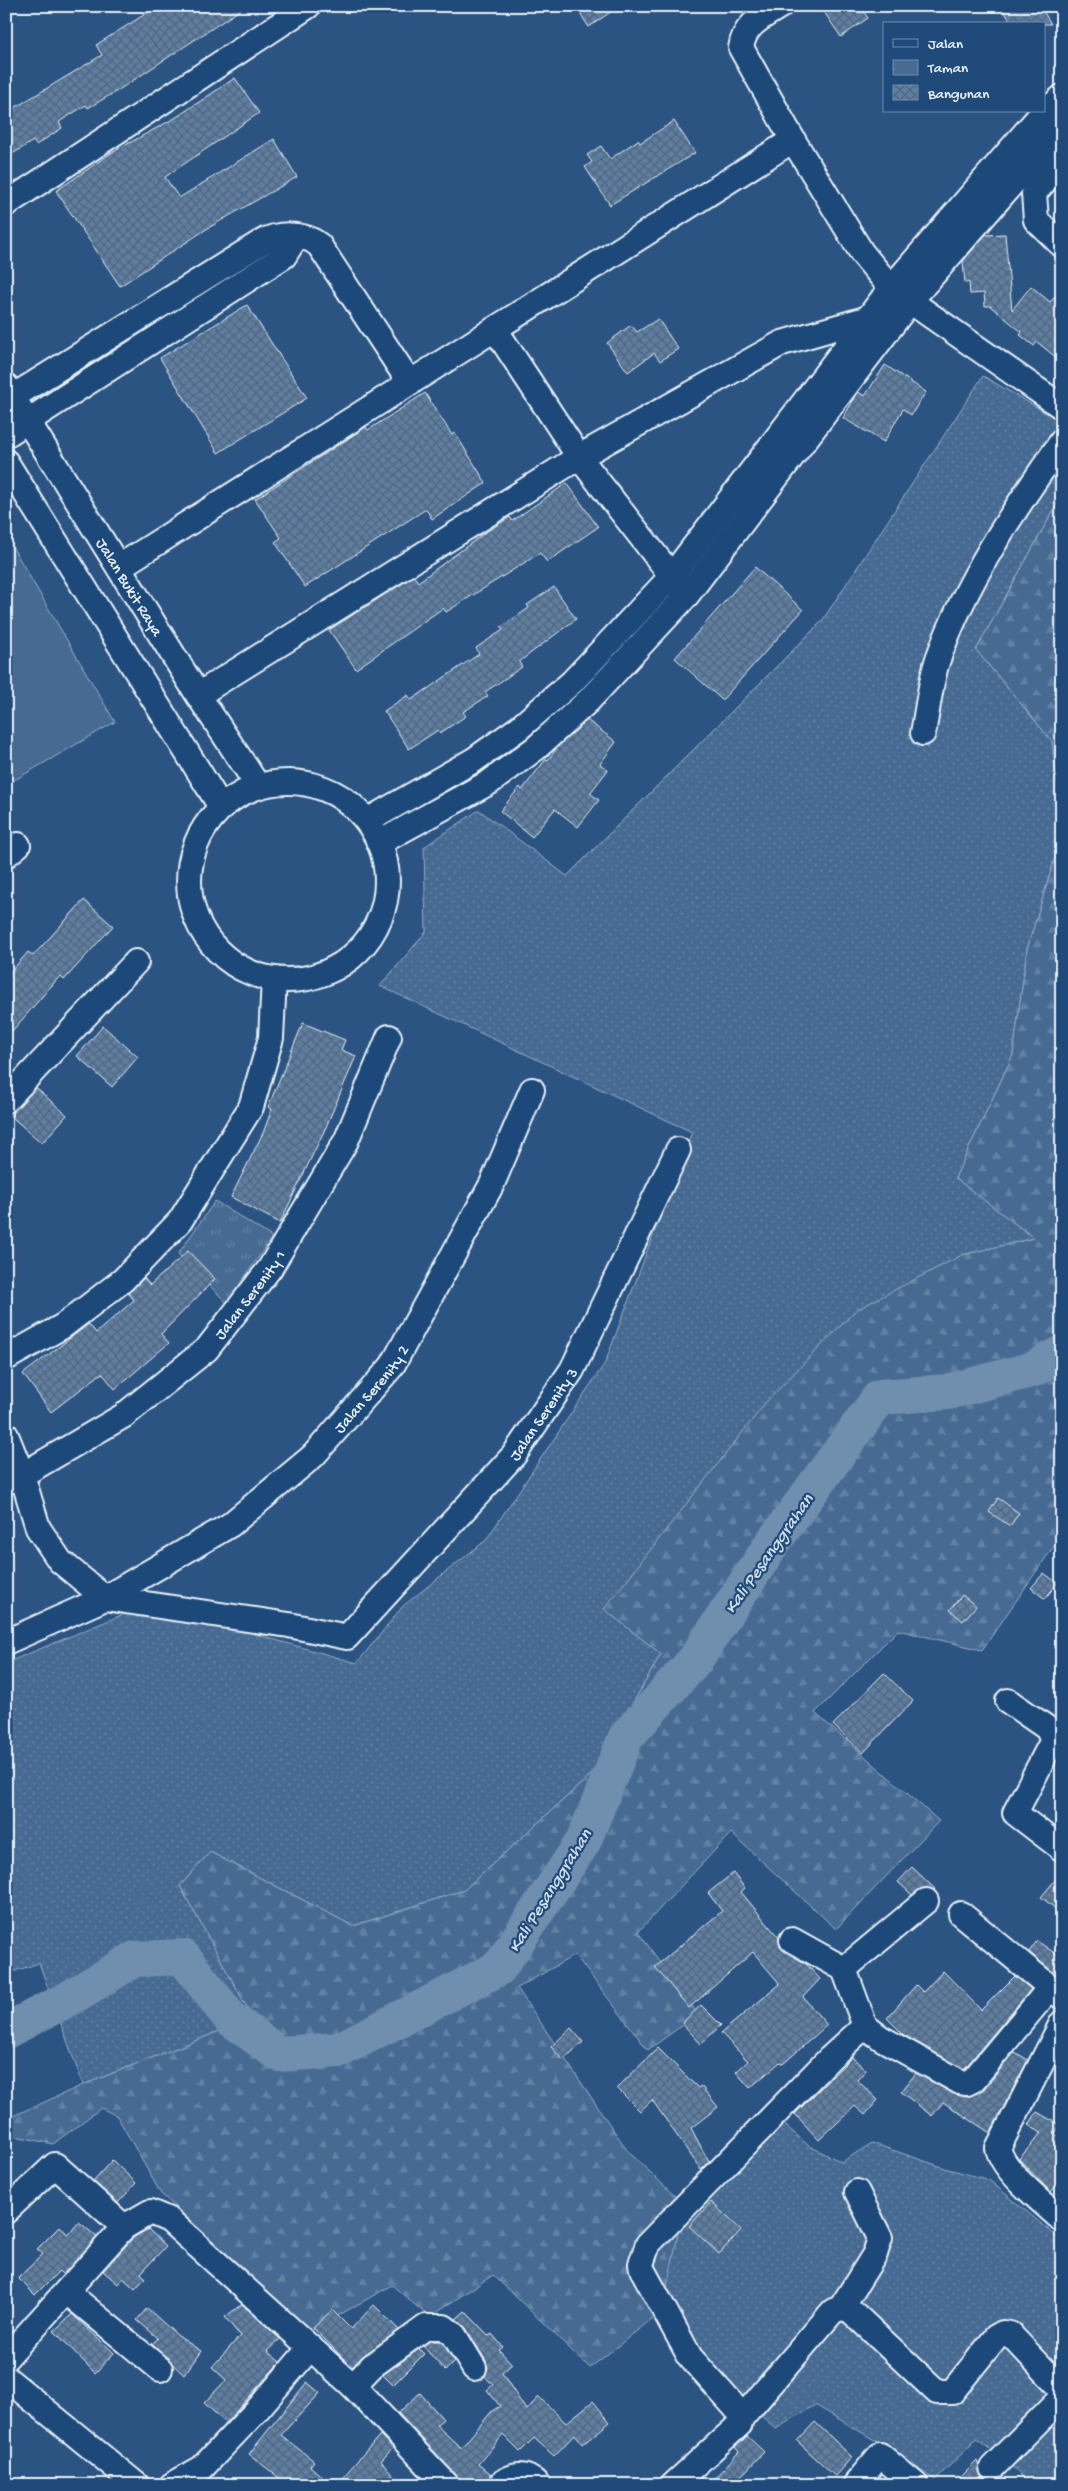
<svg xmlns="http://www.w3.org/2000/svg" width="1068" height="2491" font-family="'Gochi Hand',sans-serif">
	<defs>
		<pattern id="grass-dots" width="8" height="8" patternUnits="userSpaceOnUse" patternTransform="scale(1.25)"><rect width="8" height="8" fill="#476b93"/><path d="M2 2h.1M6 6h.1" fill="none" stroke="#6281a3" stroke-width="1.8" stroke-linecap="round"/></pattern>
		<pattern id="forest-firs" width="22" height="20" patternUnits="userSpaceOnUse" patternTransform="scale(1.25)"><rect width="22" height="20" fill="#476b93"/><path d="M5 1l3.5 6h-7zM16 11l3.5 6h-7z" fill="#6281a3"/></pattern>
		<pattern id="park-tufts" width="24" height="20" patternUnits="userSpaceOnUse" patternTransform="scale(1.25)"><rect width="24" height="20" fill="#476b93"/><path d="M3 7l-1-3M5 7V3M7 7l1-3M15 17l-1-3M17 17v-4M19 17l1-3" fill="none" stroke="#6281a3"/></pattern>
		<pattern id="building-cross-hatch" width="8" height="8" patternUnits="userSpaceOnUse" patternTransform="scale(1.25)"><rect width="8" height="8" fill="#5d7da1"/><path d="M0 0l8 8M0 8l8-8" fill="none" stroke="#53657a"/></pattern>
	</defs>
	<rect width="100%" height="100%" fill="#2b5482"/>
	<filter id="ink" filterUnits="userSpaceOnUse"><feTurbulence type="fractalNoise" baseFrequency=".02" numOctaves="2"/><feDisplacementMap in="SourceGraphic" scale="10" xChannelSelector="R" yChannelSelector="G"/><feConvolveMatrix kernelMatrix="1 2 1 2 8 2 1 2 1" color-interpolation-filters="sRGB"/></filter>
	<g filter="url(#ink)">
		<g fill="url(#grass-dots)" stroke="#98aec6">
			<polygon points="983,376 1062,422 1062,495 976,650 1052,741 1062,817 1062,835 1027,949 1013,1055 955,1178 1035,1238 962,1255 604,1609 661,1654 594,1772 464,1890 353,1926 210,1852 180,1886 253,2018 83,2085 39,1963 6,1974 6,1663 148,1604 357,1663 403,1606 486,1540 605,1363 692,1132 380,986 426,932 424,847 479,810 567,876 822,621"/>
			<polygon points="772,2114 809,2146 842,2162 872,2143 948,2169 989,2180 1062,2241 1062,2485 1029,2485 1015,2469 977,2439 935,2480 883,2445 815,2405 776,2429 694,2356 642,2268"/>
		</g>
		<g fill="url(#forest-firs)" stroke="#98aec6">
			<polygon points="1062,495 1062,817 1052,741 976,650"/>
			<polygon points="1062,835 1062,1542 1054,1546 982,1650 898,1630 815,1713 939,1821 836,1929 731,1833 638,1932 698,2014 648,2050 575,1955 517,1988 627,2150 684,2205 662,2311 590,2368 493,2275 429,2317 392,2285 311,2331 161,2194 117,2116 101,2108 53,2144 6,2134 6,2119 83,2085 253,2018 180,1886 210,1852 353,1926 464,1890 594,1772 661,1654 604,1609 767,1401 856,1310 962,1255 1034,1238 955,1178 1013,1055 1027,949"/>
		</g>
		<polygon fill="url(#park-tufts)" stroke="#98aec6" points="215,1201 272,1237 227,1303 178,1254"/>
		<polygon fill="#476b93" stroke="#98aec6" points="6,536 115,722 6,785"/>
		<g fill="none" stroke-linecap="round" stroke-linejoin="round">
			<polyline stroke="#708ead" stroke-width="36" points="6,2031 68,1999 135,1959 183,1957 231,2019 279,2054 339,2050 499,1968 583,1842 626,1737 695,1660 774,1541 880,1397 948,1392 1034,1369 1062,1353"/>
		</g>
		<g fill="url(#building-cross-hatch)" stroke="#e8f1f8">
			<polygon points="158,6 246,6 117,91 88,108 86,105 59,122 62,128 36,145 33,141 6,158 6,113 102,55 96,45"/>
			<polygon points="575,6 619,6 589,27"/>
			<polygon points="820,6 860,6 868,18 841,37"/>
			<polygon points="1001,6 1040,6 1051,24 1012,24"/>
			<polygon points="235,78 259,113 165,177 179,198 274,139 297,177 208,228 120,286 56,191 111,153 175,118"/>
			<polygon points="674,121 695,153 610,205 585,167 592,162 587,155 601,146 610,159 638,140 640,143"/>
			<polygon points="1005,234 1012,310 1031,286 1050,302 1062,289 1062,362 1037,342 1034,346 1020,335 1022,332 990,306 985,306 984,293 970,294 969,282 965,283 963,261 985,235"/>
			<polygon points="247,305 307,398 218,453 160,358"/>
			<polygon points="658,319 678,349 660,361 654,353 628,372 607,343 631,325 637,332"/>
			<polygon points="885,365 926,392 911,415 903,409 884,442 843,418 858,392 865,396"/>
			<polygon points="425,393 452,435 455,433 486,483 432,519 426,509 305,587 275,542 281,538 255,499 366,427 368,430"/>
			<polygon points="567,483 598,527 547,562 540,553 446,612 443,608 356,669 329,630 414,576 418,582 486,532 510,517 512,521"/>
			<polygon points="755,567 803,610 722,700 675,658"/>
			<polygon points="554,587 576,619 519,662 522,667 485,692 488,696 463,712 466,716 440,733 438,730 409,749 384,711 408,695 411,700 479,654 476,648 503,630 501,627 529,608 527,605"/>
			<polygon points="587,720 616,742 600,764 608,770 590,793 599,800 578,827 555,809 532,837 500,811 520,787 522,790 546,759 548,760 559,745"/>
			<polygon points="84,900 113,926 64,980 60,976 6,1038 6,977 28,952 33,956"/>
			<polygon points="303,1023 345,1040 341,1050 356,1056 326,1127 280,1223 231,1197 263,1133 272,1109 268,1107"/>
			<polygon points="103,1026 138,1057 112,1087 77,1056"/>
			<polygon points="36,1088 67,1115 42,1143 7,1113 16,1109"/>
			<polygon points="188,1251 215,1279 161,1334 169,1343 115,1389 102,1373 51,1412 23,1374 89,1324 96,1333 134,1300 128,1293 144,1278 150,1285"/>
			<polygon points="998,1498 1019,1513 1010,1526 989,1512"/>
			<polygon points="1044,1573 1057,1583 1045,1599 1031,1588"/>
			<polygon points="962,1595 976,1606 963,1621 950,1610"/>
			<polygon points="884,1673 913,1701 863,1753 833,1725"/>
			<polygon points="912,1867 935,1889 934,1890 923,1888 912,1895 898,1882"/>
			<polygon points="1062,1872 1062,1914 1041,1897"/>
			<polygon points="733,1873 745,1888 741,1892 779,1938 780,1947 806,1964 820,1979 803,1997 827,2025 783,2064 780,2062 750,2088 736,2072 748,2061 721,2033 780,1984 753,1952 689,2008 655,1967 722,1911 708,1893"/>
			<polygon points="1037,1941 1062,1958 1062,1971 1058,1976 1029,1952"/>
			<polygon points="943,1971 981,2010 1015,1976 1031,1989 964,2069 904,2035 887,2018 916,1985 923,1992"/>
			<polygon points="701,2005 721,2025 701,2044 682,2023"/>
			<polygon points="571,2028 583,2042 563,2060 551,2047"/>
			<polygon points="658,2048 698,2088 701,2086 718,2107 691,2128 709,2162 701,2170 652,2100 640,2111 617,2088"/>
			<polygon points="1015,2052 1028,2060 990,2133 943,2102 932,2116 901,2092 916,2073 954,2094 965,2097 973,2095 984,2089"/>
			<polygon points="852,2057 866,2070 857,2080 878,2100 865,2115 855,2106 819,2140 795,2114"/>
			<polygon points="1037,2112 1060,2125 1055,2134 1062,2139 1062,2179 1051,2192 1019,2159 1042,2132 1029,2125"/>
			<polygon points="112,2160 136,2183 118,2203 93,2181"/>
			<polygon points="711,2202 741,2230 719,2254 689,2226"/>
			<polygon points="79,2222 97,2237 63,2275 59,2271 35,2295 18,2278 43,2254 37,2249 60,2226 68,2235"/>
			<polygon points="148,2229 166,2246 141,2273 145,2278 135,2289 123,2278 118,2284 103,2271 133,2238"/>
			<polygon points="242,2304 280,2339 267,2351 280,2362 226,2423 204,2403 226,2380 212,2367 240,2336 225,2317"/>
			<polygon points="374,2305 399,2330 364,2355 352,2367 313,2328 332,2310 351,2329"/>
			<polygon points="147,2308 178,2336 201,2351 184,2375 152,2344 158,2338 137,2320"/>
			<polygon points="465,2311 489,2336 492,2334 503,2347 499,2350 512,2364 502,2373 526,2410 539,2397 566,2423 593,2401 610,2422 583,2444 575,2434 554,2456 534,2438 520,2452 503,2435 478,2464 491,2475 487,2485 460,2485 457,2476 398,2413 420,2393 443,2419 436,2425 461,2448 492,2411 500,2406 487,2390 493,2385 485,2376 488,2368 486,2361 466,2328 456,2319"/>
			<polygon points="72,2314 114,2353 95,2373 54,2331"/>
			<polygon points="430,2341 439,2341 444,2344 454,2362 445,2371 423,2346"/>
			<polygon points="419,2349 424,2354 393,2385 383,2375"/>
			<polygon points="307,2382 320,2393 281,2435 314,2461 310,2466 331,2485 288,2485 249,2454"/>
			<polygon points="815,2422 852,2457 835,2476 797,2441"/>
			<polygon points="380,2435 393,2448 381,2461 402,2485 336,2485"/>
			<polygon points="747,2436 764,2452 741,2476 751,2485 708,2485 739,2452 735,2447"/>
			<polygon points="977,2461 983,2478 989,2481 997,2480 1002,2485 953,2485"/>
		</g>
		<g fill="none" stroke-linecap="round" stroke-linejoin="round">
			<g stroke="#e8f1f8" stroke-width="28">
				<g id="street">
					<path d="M780,6c-18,11 -36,19 -39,42l52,92 69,113 29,35 171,119"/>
					<polyline points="1062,162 1034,193 1036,220 1062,245"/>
					<polyline points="6,204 308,6"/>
					<polyline points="495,329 579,457 681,588"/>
					<path id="s1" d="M6,386l192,309 60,91"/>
					<path d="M6,401l254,-158c17,-10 43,-11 59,2l91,138"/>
					<polyline points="6,435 284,256 296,237"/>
					<polyline points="6,462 221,807"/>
					<polyline points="119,567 793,140"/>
					<polyline points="198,695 579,457 782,343 869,318"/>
					<path d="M923,733c5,-24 7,-51 15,-74 28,-79 76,-149 124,-218"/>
					<circle cx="288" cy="881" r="99"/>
					<polyline points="367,821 474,760 519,728 572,682 671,577 891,288 1038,118 1062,97"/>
					<polyline points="379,843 490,782 536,748 588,701 687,595 911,300 1062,126"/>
					<polyline points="6,855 18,845"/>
					<polyline points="6,1100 136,962"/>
					<polyline points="6,1358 63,1326 123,1280 180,1221 251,1107 271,1038 274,979"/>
					<path id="s2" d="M6,1435l16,40 16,53 22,33 45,37 184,27 58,12 167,-182 58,-85 106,-220"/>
					<path id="s3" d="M6,1482l16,-7 101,-59 84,-67 63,-81 76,-127 43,-104"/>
					<path id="s4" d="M6,1642l99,-44 125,-73 83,-69 79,-90 100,-182 40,-94"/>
					<polyline points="1008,1701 1047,1728 1053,1740 1015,1813 1062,1849"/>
					<polyline points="961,1914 1062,1997"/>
					<polyline points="792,1940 844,1969 865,2026 881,2038 960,2082 967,2083 973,2080 1049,1989"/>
					<polyline points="844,1969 926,1901"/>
					<path d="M1062,2023l-64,125c5,24 46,55 64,72"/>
					<polyline points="6,2211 55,2165 124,2227 150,2212 169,2220 353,2386 447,2485"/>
					<polyline points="67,2292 160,2369"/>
					<polyline points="841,2308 875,2254 880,2238 857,2192"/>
					<polyline points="6,2358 124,2227"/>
					<polyline points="6,2378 137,2485"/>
					<polyline points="353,2386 372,2366 426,2327 444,2327 454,2335 474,2368"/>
					<polyline points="742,2418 833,2311 841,2308 850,2310 937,2392 952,2392 996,2337 1003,2333 1010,2334 1062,2389"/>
					<polyline points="992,2468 1062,2397"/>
					<polyline points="172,2485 202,2468 257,2410 310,2348"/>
					<path d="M500,2485c12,-11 26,-13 38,0"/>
					<polyline points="673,2485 740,2424 741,2414 690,2357 642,2269 641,2264 648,2244 830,2058 865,2026"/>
					<polyline points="855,2485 880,2455 916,2485"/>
				</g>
			</g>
			<use href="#street" stroke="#1f4a7a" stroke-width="24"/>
		</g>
	</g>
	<g text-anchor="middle" stroke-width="4.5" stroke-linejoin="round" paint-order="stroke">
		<g font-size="16" fill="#e8f1f8" stroke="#1f4a7a">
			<text dy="6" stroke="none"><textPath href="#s1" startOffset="236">Jalan Bukit Raya</textPath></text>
			<text dy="6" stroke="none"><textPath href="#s3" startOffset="311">Jalan Serenity 1</textPath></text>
			<text dy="6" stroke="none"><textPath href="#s4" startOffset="450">Jalan Serenity 2</textPath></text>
			<text dy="6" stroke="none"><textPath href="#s2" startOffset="739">Jalan Serenity 3</textPath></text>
		</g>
		<g font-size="18" font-style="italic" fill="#d0dde9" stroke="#1f4a7a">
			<text transform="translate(768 1553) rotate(-55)" y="6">Kali Pesanggrahan</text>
			<text transform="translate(549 1890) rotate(-58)" y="6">Kali Pesanggrahan</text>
		</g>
	</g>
	<rect width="1068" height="2491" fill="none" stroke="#1f4a7a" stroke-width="25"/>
	<rect x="12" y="12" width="1043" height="2466" fill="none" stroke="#e8f1f8" stroke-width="2" filter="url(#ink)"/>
	<rect x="883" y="22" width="162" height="90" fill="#1f4a7a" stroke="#6f8dac"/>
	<rect x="893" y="39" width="25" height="8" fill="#1f4a7a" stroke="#6f8dac"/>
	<text x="928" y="48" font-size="15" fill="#e8f1f8">Jalan</text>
	<rect x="893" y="60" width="25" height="15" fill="url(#park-tufts)" stroke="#6f8dac"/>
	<text x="928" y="72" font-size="15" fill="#e8f1f8">Taman</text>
	<rect x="893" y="85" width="25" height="15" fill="url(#building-cross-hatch)" stroke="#6f8dac"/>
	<text x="928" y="98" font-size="15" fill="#e8f1f8">Bangunan</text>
</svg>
